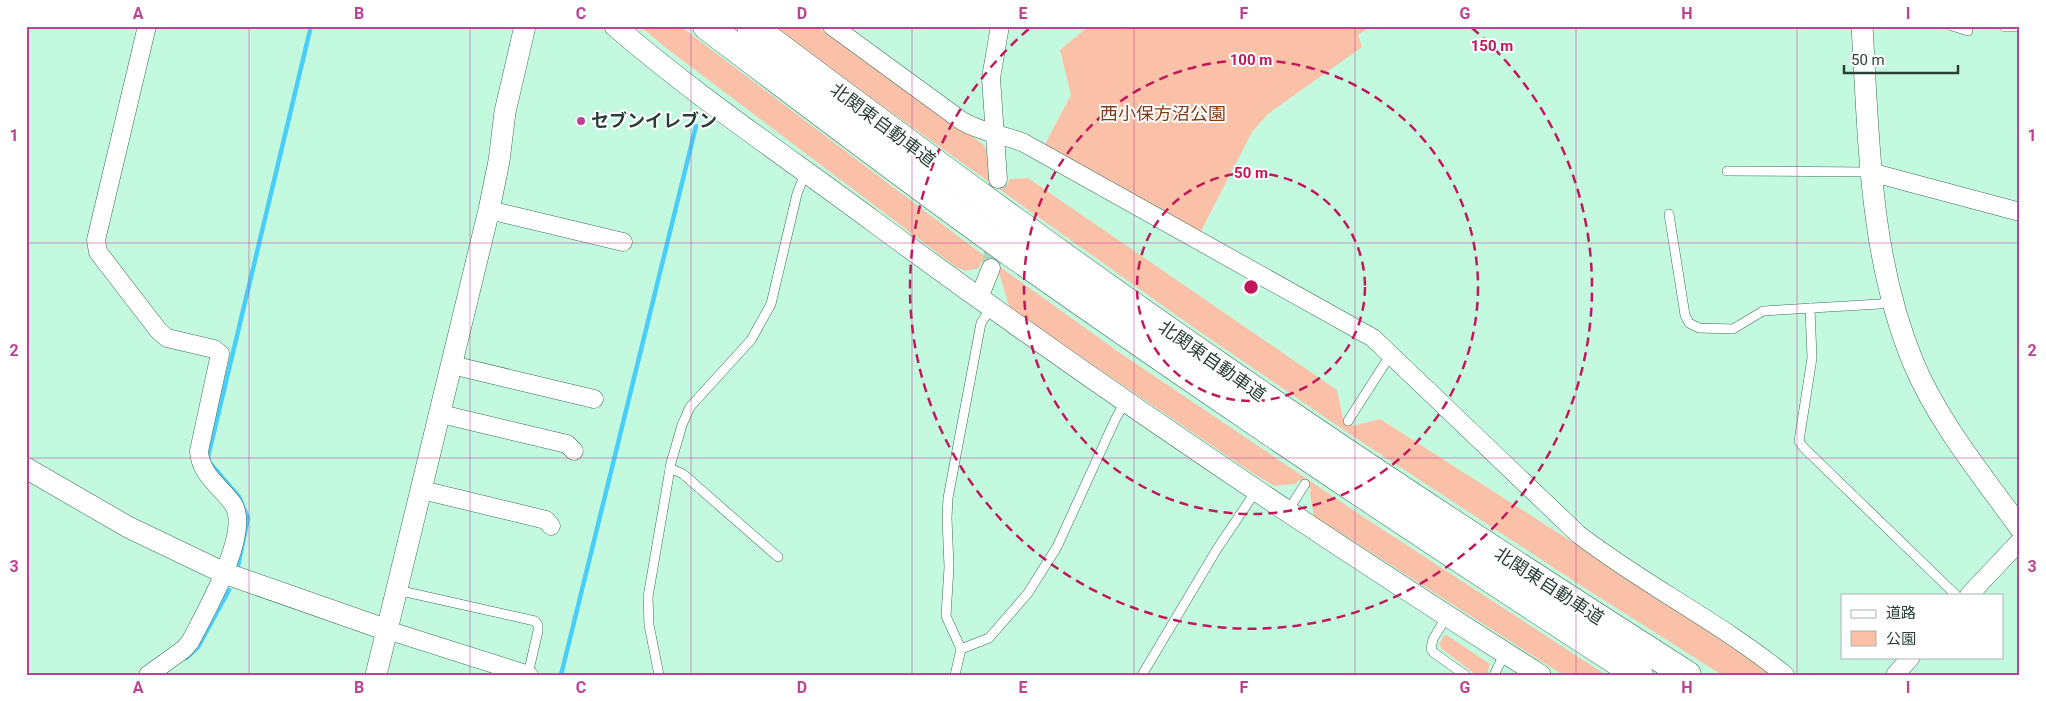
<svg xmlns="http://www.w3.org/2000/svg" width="2046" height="701" font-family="Roboto,'Noto Sans JP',sans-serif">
	<rect width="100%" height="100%" fill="#c3fadf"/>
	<g fill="#fbc1a8">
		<polygon points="640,26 680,26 971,246 1123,355 1362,516 1606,675 1563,675 1314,516 1310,494 1311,489 1299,480 1296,484 1274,486 1251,472 1010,309 999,273 981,262 979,268 965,271 956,267 666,48"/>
		<polygon points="774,26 816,26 984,145 991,169 990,176 1008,184 1009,179 1028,178 1337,390 1343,418 1354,426 1380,419 1607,564 1773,675 1722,675 1580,585 1348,433 1190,325 819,61"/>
		<polygon points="1086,26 1368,26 1368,28 1358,35 1362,47 1268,114 1252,132 1200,233 1043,148 1071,95 1060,50 1085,29"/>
		<polygon points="1445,634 1490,664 1487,674 1476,675 1442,649 1439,644"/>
	</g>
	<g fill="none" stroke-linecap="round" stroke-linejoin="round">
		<g stroke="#49cefa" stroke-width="4.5">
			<polyline points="238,566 248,518 239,497 209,462 208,457 311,26"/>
			<polyline points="186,658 198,647 229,590"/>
			<polyline points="561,675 696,126"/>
		</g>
		<polyline stroke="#a4d5bd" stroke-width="18" stroke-dasharray="18 9" stroke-linecap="butt" points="991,268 996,232 998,179"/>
		<g stroke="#3a6d57" stroke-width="10">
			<g id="service">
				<polyline points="1952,26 1968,31"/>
				<polyline points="2005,27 2020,27"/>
				<polyline points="1727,171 1870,172"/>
				<polyline points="1669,214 1685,315 1689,323 1699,328 1733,329 1763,311 1880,304 1892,300"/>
				<polyline points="1810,308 1812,358 1799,441 1803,447 1956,595"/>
				<polyline points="1348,421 1391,354"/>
				<polyline points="670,468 683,474 778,557"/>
				<polyline points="1287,512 1305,484"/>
				<polyline points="397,590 535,621 538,625 538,631 528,674"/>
				<polyline points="1447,616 1433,639 1431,649 1434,653 1465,675"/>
				<polyline points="961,649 989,638 1028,593 1057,547 1115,420 1125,402"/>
				<polyline points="659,675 649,625 648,597 671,463 682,425 690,407 751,340 771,304 797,194 802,181 808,173"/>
				<polyline points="955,675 961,649 946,616 949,567 947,518 948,498 981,323 991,308"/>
				<polyline points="1142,675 1217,549 1256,491"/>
				<polyline points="1494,675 1505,653"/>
			</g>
		</g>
		<g stroke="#3a6d57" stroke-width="19">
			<g id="minor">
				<path d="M147,26l-51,214 2,12 60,78 9,8 47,11 6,5 -21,97c1,23 22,36 34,53 19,28 -29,111 -43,138l-6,7 -36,26"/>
				<path d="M832,26l130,95c20,12 41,13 62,22l349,195 205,196c66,51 142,88 207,141"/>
				<polyline points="1870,172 2020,212"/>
				<polyline points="998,179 991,78 1000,26"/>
				<polyline points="489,210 623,242"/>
				<polyline points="976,297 983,288 991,268"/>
				<polyline points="452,365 594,399"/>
				<polyline points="441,414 567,444 574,451"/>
				<polyline points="422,490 546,520 551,526"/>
				<polyline points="1969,595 2020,541"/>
				<polyline points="387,630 529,675"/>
				<polyline points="1895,675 1911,657"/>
			</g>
		</g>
		<g stroke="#3a6d57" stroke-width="22">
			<g id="tertiary">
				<path d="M615,26c82,71 172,131 258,195 217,160 439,310 667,454"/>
				<path d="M1862,26c7,114 7,229 51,336 25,60 69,113 107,166"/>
				<polyline points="26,468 128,527 224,573 387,630"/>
				<polyline points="376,675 489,210 499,161 505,112 525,26"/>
			</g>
		</g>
		<g stroke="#3a6d57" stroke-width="29">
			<g id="motorway">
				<path d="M707,26c100,76 200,152 302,225 207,146 417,287 630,424"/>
				<path d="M751,26c154,116 309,231 468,340 154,107 311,209 468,309"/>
			</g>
		</g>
		<use href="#service" stroke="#fff" stroke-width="9"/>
		<use href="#minor" stroke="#fff" stroke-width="18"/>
		<use href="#tertiary" stroke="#fff" stroke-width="21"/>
		<use href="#motorway" stroke="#fff" stroke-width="28"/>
	</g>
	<path fill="none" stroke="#be4293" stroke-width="1" stroke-opacity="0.55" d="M249,26v649M470,26v649M691,26v649M912,26v649M1134,26v649M1355,26v649M1576,26v649M1797,26v649M26,243h1994M26,458h1994"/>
	<g fill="none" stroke="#c2185b" stroke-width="2.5" stroke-dasharray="9 6">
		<circle cx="1251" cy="287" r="114"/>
		<circle cx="1251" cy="287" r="227"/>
		<path d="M1472 28A341 341 0 1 1 1030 28"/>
	</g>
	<circle fill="#be4293" stroke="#fff" stroke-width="2" cx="581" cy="121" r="5"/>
	<g text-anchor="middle" stroke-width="4" stroke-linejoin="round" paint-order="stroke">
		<g font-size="18" fill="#843912" stroke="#fff">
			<text x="1163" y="120">西小保方沼公園</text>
		</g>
		<g font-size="18" font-weight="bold" fill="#2a4036" stroke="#fff" text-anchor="start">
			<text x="591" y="127">セブンイレブン</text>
		</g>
		<g font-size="18" fill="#2a4036" stroke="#fff">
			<text transform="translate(883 125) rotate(37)" y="6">北関東自動車道</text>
			<text transform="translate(1212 361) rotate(35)" y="6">北関東自動車道</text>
			<text transform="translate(1549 586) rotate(33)" y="6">北関東自動車道</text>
		</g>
	</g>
	<circle cx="1251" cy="287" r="8" fill="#c2185b" stroke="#fff" stroke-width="2.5"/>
	<g font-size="15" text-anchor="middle" font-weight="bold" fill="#c2185b" stroke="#fff" stroke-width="4" stroke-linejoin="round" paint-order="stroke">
		<text x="1492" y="51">150 m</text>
		<text x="1251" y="65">100 m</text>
		<text x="1251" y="178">50 m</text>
	</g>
	<rect width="2046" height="701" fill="none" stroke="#ffffff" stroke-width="55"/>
	<rect x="1841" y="594" width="162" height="65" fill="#ffffff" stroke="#aab3af"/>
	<rect x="1851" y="610" width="25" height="8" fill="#ffffff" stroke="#aab3af"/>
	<text x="1886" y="618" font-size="15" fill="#2a4036">道路</text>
	<rect x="1851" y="631" width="25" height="15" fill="#fbc1a8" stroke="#aab3af"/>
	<text x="1886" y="644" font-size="15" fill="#2a4036">公園</text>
	<path d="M1844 65v8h114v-8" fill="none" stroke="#2a4036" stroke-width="2.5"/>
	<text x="1851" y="65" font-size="15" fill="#2a4036" stroke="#ffffff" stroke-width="4" paint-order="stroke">50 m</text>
	<rect x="28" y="28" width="1990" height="646" fill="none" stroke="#be4293" stroke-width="2"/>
	<g font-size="16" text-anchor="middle" font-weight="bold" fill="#be4293">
		<text x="138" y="19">A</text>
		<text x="359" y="19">B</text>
		<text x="581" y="19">C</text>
		<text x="802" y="19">D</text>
		<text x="1023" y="19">E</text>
		<text x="1244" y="19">F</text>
		<text x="1465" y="19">G</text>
		<text x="1687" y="19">H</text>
		<text x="1908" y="19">I</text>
		<text x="14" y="141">1</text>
		<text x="2032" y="141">1</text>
		<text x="14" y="356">2</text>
		<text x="2032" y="356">2</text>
		<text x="14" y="572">3</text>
		<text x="2032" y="572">3</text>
		<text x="138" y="693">A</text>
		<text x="359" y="693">B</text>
		<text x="581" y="693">C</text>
		<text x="802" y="693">D</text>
		<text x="1023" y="693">E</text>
		<text x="1244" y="693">F</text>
		<text x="1465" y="693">G</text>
		<text x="1687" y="693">H</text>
		<text x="1908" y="693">I</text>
	</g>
</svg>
